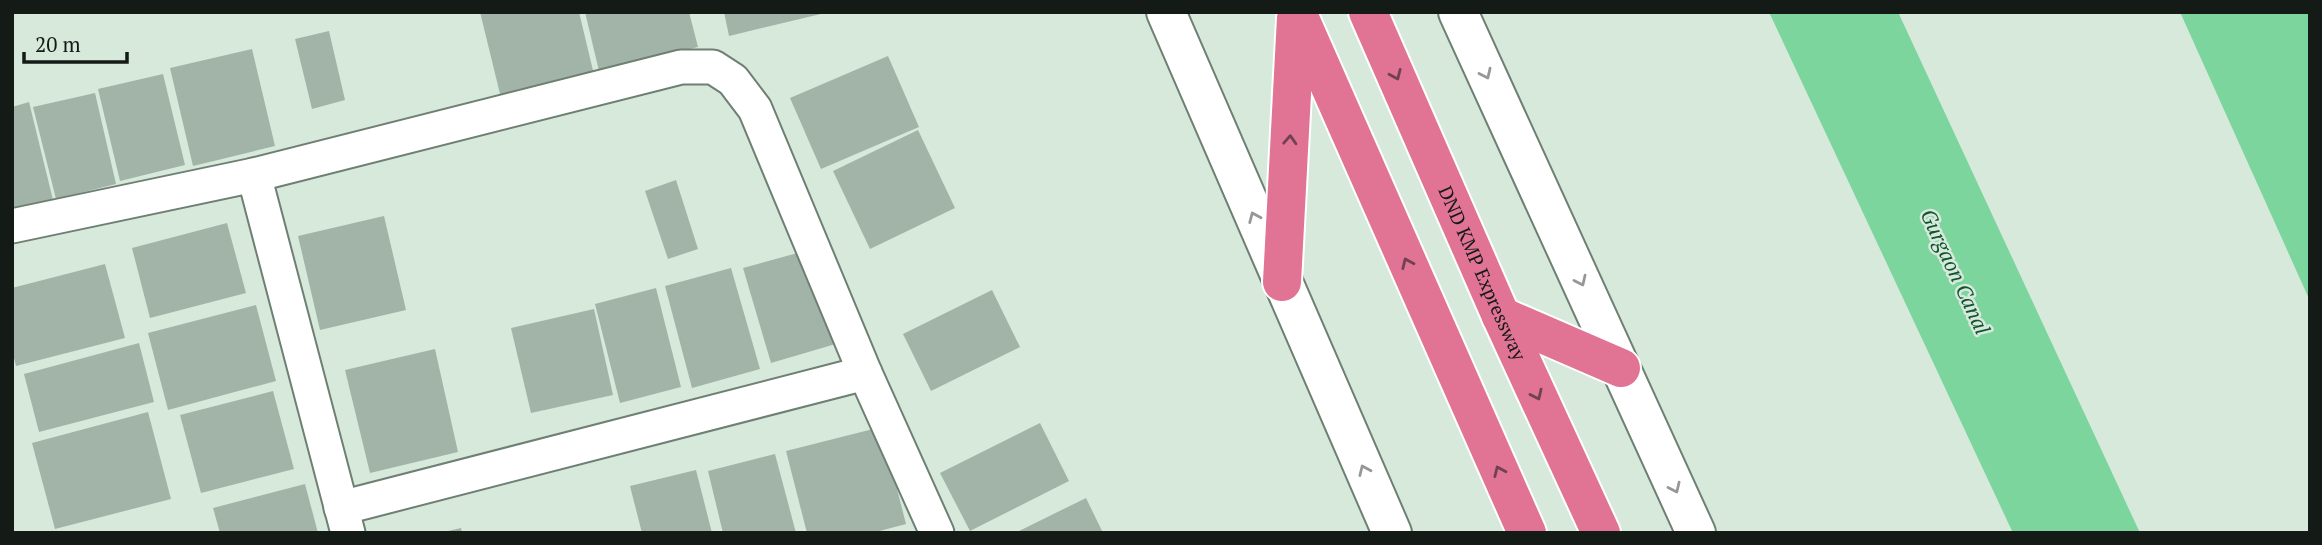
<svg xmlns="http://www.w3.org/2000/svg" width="2322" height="545" font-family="'PT Serif',serif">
	<rect width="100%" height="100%" fill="#d6e9db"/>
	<g fill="#7bd59c">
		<polygon points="1769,12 1898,12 2140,533 2013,533"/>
		<polygon points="2180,12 2310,12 2310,301"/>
	</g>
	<g fill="#a2b4a7">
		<polygon points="480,12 579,12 595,79 502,102"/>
		<polygon points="585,12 689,12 698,47 599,71"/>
		<polygon points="724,12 825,12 825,13 729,36"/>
		<polygon points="329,31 345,100 312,109 295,39"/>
		<polygon points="252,49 275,146 193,166 170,68"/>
		<polygon points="888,56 919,127 821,169 790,98"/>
		<polygon points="163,74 185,165 120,181 98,89"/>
		<polygon points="95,93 116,184 56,199 33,107"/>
		<polygon points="29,102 53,200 12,210 12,107"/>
		<polygon points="918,130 955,208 870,249 833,171"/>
		<polygon points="676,180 698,249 668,259 645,191"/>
		<polygon points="384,216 406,310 320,330 298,236"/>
		<polygon points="227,223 246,293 150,318 132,248"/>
		<polygon points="812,249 839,343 771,363 743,268"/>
		<polygon points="105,264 125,338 16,366 12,350 12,288"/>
		<polygon points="731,268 760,369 692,388 665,286"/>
		<polygon points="656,288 681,387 620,403 595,304"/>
		<polygon points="992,290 1020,347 931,391 903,334"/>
		<polygon points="256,305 276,381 168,410 148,333"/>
		<polygon points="594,309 613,395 531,413 511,328"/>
		<polygon points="139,343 154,402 39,432 24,374"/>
		<polygon points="435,349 458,452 370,473 345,370"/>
		<polygon points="273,391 294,469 201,493 180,415"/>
		<polygon points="148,412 171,499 55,529 32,443"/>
		<polygon points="1040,423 1069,481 970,531 940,473"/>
		<polygon points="881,427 906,524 872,533 807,533 786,451"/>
		<polygon points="775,454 796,533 723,533 708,471"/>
		<polygon points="696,470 712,533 642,533 630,486"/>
		<polygon points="305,484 318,533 220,533 213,508"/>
		<polygon points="1086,498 1103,533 1015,533"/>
		<polygon points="461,528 462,533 445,533 444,532"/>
	</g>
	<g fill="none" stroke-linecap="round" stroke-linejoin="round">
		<g stroke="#6e7f73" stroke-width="37">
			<g id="street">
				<polyline points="254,175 348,533"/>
				<polyline points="12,226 254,175 681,67 713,67 733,80 755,109 865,373 937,533"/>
				<polyline points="341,508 865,373"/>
			</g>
		</g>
		<g stroke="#6e7f73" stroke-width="42">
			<g id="secondary">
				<polyline points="1166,12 1392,533"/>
				<polyline points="1458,12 1696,533"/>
			</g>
		</g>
		<g stroke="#fff" stroke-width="42">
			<g id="highway">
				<polyline points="1297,12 1527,533"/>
				<path id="s1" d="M1368,12l133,304 100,217"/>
				<polyline points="1282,282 1296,18"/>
				<polyline points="1501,316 1621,368"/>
			</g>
		</g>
		<use href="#street" stroke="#fff" stroke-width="33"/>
		<use href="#secondary" stroke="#fff" stroke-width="38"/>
		<use href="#highway" stroke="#e17394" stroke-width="38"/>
	</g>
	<defs><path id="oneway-chevron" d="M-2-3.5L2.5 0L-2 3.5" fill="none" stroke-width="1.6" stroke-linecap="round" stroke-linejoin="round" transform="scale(1.75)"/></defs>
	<g stroke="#959896">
		<use href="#oneway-chevron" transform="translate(1486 74) rotate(65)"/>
		<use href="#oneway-chevron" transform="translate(1254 217) rotate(-113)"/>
		<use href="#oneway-chevron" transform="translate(1581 281) rotate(65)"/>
		<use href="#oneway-chevron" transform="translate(1364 470) rotate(-114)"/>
		<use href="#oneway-chevron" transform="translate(1675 488) rotate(65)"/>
	</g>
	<g stroke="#70424f">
		<use href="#oneway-chevron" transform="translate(1396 75) rotate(66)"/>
		<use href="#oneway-chevron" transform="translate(1290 140) rotate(-87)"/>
		<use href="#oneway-chevron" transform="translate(1407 263) rotate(-114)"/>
		<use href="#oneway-chevron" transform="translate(1537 395) rotate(65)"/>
		<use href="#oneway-chevron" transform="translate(1499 471) rotate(-114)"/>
	</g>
	<g text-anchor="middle" stroke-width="5" stroke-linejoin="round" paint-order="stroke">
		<g font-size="19" fill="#141a16" stroke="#d6e9db">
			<text dy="7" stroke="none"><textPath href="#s1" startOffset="285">DND KMP Expressway</textPath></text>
		</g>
		<g font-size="21" font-style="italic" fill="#105430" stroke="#d6e9db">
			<text transform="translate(1955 272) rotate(65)" y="7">Gurgaon Canal</text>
		</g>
	</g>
	<rect width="2322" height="545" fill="none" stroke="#141a16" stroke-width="28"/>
	<path d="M24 52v10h103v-10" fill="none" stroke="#141a16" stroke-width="3.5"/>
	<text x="35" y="52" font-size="21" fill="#141a16" stroke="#d6e9db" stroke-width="5" paint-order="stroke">20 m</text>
</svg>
